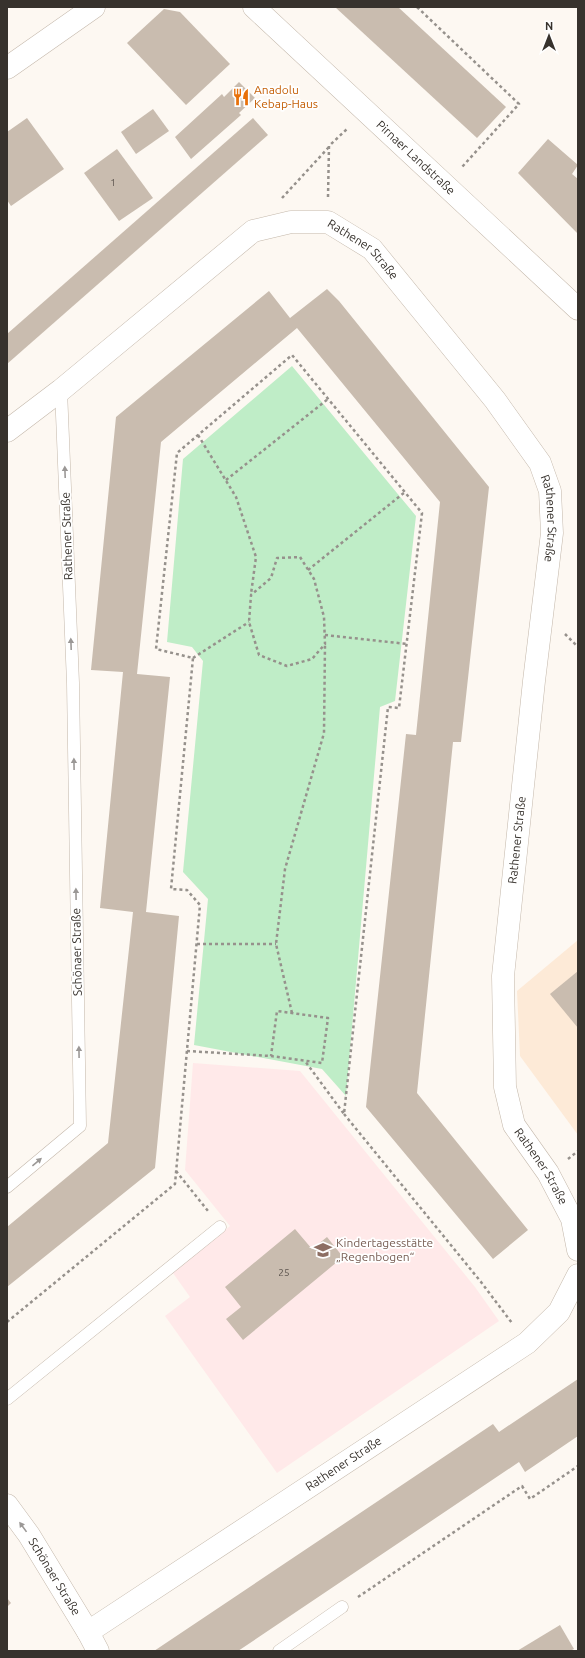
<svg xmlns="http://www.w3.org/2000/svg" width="585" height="1658" font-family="Ubuntu,sans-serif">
	<rect width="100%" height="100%" fill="#fdf8f2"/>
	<polygon fill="#fdead7" points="578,940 578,1135 520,1056 517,991"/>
	<polygon fill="#ffe9e9" points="193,1063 300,1071 475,1287 499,1321 277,1473 165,1316 190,1297 173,1273 230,1226 185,1170"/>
	<polygon fill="#bfedc7" points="292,366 416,516 395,701 380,707 346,1096 322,1069 194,1045 208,899 183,872 203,661 192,647 167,642 183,459"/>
	<g fill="#c9bcaf">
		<polygon points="335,7 398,7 506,107 477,138"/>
		<polygon points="164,9 180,12 230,64 186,105 127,43"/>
		<polygon points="239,82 255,98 239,113 241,115 191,159 175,137 222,94 224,97"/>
		<polygon points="153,109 169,131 136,154 121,132"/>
		<polygon points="27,118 64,169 11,206 7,200 7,132"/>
		<polygon points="253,118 268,135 7,364 7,334"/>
		<polygon points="548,139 578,165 572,174 578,179 578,234 518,173"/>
		<polygon points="117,149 153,198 119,221 84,173"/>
		<polygon points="327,289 339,301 489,487 461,742 453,742 417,1093 528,1230 493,1259 366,1107 406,734 416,735 440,502 297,328 161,442 137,674 170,677 146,912 179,916 155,1168 7,1287 7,1227 108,1143 133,912 100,908 123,672 91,670 116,417 269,291 290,318"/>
		<polygon points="578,971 578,1028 550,994"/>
		<polygon points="295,1229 312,1249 327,1237 343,1257 243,1340 226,1319 241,1307 225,1287"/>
		<polygon points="578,1379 578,1436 525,1472 519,1462 238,1651 154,1651 493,1424 499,1432"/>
		<polygon points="7,1598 11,1603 7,1607"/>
		<polygon points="560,1625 574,1649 570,1651 517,1651"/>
	</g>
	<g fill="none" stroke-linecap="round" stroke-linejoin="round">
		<g stroke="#c4b8ab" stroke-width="13">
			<g id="lane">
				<polyline points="7,1187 80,1126 73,683 61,390"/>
				<polyline points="7,1399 220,1227"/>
				<polyline points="279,1651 342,1607"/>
			</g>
		</g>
		<g stroke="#c4b8ab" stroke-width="23">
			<g id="street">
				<polyline points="7,68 94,7"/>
				<path id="s1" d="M7,431l54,-41 192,-159 38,-9h37l44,27 123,151 45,63 10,28 2,42 -18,148 -31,295 2,111 9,38 34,48 24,46 6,31"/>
				<path id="s2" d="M7,1505l22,30 59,97 10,19"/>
				<path id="s3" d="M88,1632l439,-289 32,-31 19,-37"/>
			</g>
		</g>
		<g stroke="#c4b8ab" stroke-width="23">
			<g id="secondary">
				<path id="s4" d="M254,7l324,302"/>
			</g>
		</g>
		<g stroke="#96918c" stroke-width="2.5" stroke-dasharray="3 3" stroke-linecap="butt">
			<polyline points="417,7 519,104 462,167"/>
			<polyline points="328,197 329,146 348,128"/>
			<polyline points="282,198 329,147"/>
			<polyline points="198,435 236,497 256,557 251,594"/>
			<polyline points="226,480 328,399"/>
			<polygon points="300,557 314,579 324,617 325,644 312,659 287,666 259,655 249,622 251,595 271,578 277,558"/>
			<polyline points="308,570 405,492"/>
			<polyline points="565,634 578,647"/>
			<polyline points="325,635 407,644"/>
			<polyline points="193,658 249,622"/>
			<polyline points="197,944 276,944"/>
			<polyline points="292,1013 276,944 285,869 324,733 325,644"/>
			<polyline points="187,1051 271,1056 322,1063 328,1018 277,1011 271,1056"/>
			<polyline points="344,1114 481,1282 512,1323"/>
			<polyline points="568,1159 578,1151"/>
			<polyline points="176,1171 208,1211"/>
			<polyline points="7,1322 175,1184 200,905 187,890 171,889 193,658 156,649 177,453 292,355 422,513 399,708 388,707 344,1114 305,1061"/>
			<polyline points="358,1597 522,1486 530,1499 578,1466"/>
		</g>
		<use href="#lane" stroke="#fff" stroke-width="12"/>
		<use href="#street" stroke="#fff" stroke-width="22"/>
		<use href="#secondary" stroke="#fff" stroke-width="22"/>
	</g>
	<defs><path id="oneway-solid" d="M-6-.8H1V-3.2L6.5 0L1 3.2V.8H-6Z"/></defs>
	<g fill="#9b9896">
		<use href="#oneway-solid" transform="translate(65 472) rotate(-92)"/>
		<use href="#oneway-solid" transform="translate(71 644) rotate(-92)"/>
		<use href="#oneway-solid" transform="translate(74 764) rotate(-91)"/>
		<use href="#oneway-solid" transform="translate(76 894) rotate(-91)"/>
		<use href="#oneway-solid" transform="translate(79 1052) rotate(-91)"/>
		<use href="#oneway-solid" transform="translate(37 1162) rotate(-40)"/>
		<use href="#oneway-solid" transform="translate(23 1527) rotate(-126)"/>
	</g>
	<defs>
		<g id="restaurant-bare" transform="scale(1.38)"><path d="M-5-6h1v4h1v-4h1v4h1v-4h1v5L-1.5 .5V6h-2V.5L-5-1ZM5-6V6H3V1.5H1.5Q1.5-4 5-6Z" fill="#e8710a" stroke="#fff" stroke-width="2.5" paint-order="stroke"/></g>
		<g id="school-bare" transform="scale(1.38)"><path d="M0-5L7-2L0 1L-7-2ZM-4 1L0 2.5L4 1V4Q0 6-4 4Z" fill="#8d6e63" stroke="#fff" stroke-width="2.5" paint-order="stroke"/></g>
	</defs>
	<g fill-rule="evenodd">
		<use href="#restaurant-bare" x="241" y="97"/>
		<use href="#school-bare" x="323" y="1250"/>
	</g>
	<g text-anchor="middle" stroke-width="3.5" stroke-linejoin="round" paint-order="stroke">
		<g font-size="10" fill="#5c544e">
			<text x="113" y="186">1</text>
			<text x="284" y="1276">25</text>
		</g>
		<g font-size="12" fill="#c56008" stroke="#fff" text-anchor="start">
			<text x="254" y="94">Anadolu<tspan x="254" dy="14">Kebap-Haus</tspan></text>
		</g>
		<g font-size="12" fill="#37322d" stroke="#fff">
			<text dy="4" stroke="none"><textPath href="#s4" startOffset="221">Pirnaer Landstraße</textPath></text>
			<text dy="4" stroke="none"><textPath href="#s1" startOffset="438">Rathener Straße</textPath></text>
			<text dy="4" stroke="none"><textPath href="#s1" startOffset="774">Rathener Straße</textPath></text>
			<text transform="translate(67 536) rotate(-92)" y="4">Rathener Straße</text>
			<text transform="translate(517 840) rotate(-84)" y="4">Rathener Straße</text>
			<text transform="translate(77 952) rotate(-91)" y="4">Schönaer Straße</text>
			<text dy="4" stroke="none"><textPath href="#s1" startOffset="1434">Rathener Straße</textPath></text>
			<text dy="4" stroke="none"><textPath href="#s3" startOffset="306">Rathener Straße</textPath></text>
			<text dy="4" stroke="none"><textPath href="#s2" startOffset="86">Schönaer Straße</textPath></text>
		</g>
		<g font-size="12" fill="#785e54" stroke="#fff" text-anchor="start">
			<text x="336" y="1247">Kindertagesstätte<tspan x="336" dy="14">„Regenbogen“</tspan></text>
		</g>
	</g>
	<rect width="585" height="1658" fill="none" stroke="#37322d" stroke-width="16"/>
	<g transform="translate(549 36)" stroke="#ffffff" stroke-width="3" paint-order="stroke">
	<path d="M0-3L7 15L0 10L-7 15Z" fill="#37322d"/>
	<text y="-6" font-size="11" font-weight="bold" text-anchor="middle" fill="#37322d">N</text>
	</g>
</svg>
